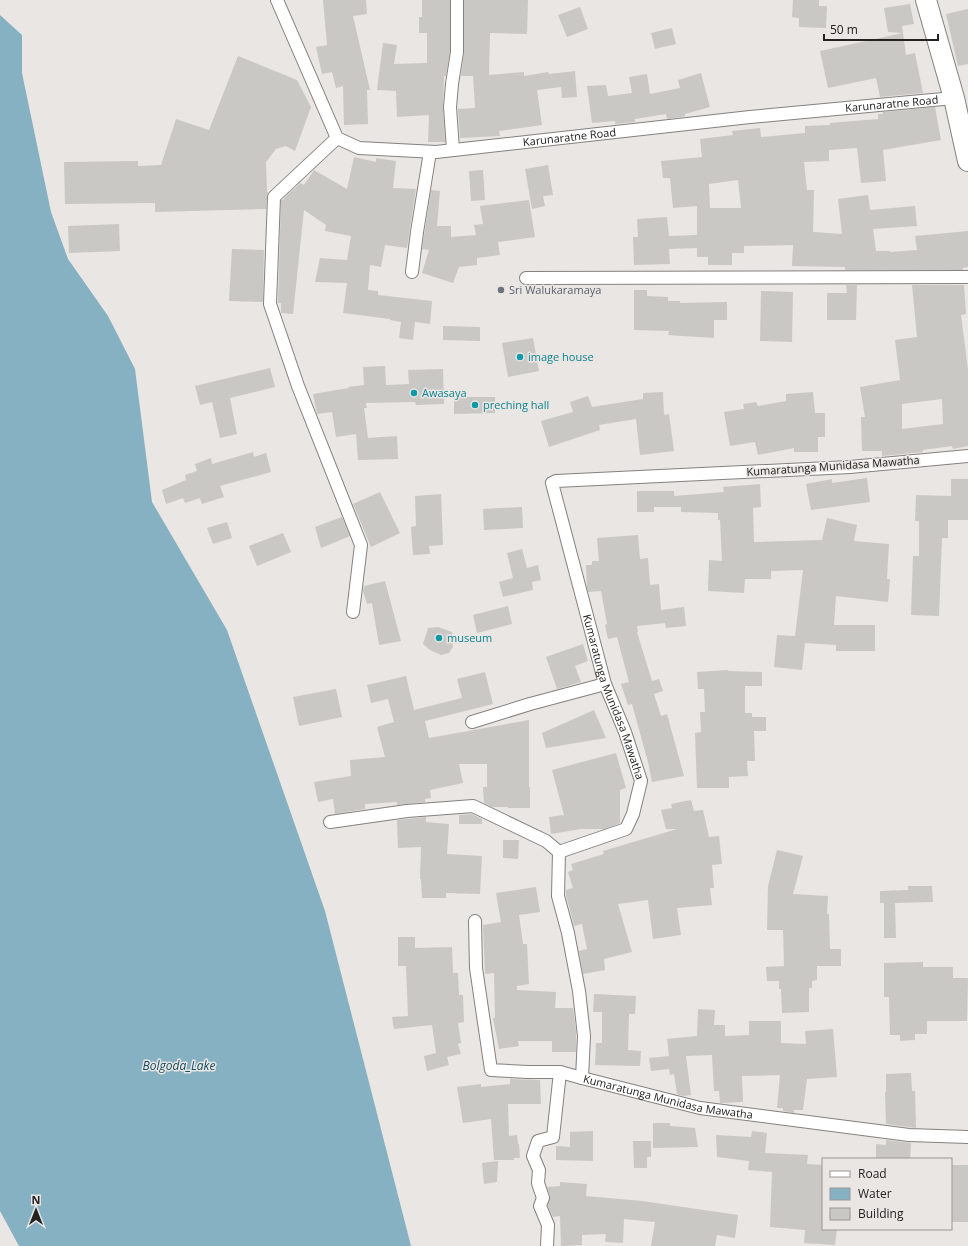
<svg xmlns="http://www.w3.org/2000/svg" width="968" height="1246" font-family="'Open Sans',sans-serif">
	<rect width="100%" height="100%" fill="#e9e6e3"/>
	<polygon fill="#86b1c3" points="0,15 22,35 22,73 51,212 68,259 108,316 135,369 152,502 227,630 325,911 411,1246 19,1246 0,1211"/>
	<g fill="#cac8c4" fill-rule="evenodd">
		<polygon points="323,0 366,0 367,14 353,16 370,90 367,90 368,124 344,125 343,86 336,88 332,72 322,74 316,47 327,45"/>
		<polygon points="422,0 450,0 450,51 446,76 444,76 443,106 445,142 428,142 429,115 397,117 396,91 377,90 383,43 397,45 394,64 427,63 427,33 419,33 419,17 422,17"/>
		<polygon points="464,0 528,0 527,34 490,33 489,75 524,72 524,76 548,72 549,74 575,71 577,97 562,98 561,87 537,90 542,125 499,131 500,136 460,138 458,109 475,108 473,76 461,76 464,52"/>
		<polygon points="793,0 819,0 819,6 827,6 826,28 799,27 799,18 792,17"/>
		<polygon points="910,4 914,24 902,26 903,33 888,32 884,8"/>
		<polygon points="580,7 588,29 567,37 558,15"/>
		<polygon points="968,9 968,64 958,66 946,14"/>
		<polygon points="672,28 676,44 655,49 651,33"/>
		<polygon points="903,33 906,55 915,53 923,93 880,97 876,78 828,88 820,51"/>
		<polygon points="238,56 297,80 311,107 295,151 286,146 276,149 266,162 267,192 268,192 267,197 266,209 155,212 155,203 65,204 64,162 138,161 138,166 161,165 176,119 209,130"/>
		<polygon points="701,73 710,107 685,114 685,116 681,117 667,119 666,114 635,119 635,122 615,124 615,121 592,123 587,86 606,85 608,96 632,93 629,77 647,74 650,94 680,88 678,80"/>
		<path d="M935,107l6,33 -58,10 3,31 -25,2 -4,-35 -28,2v11l-25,1 3,28h7l-1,42 29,2 -4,-35 30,-4 2,15 45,-4 2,20 -44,3 3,22h14v1l27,-2 -2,-14 53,-5v36l-5,1v2h-118v-3l-53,-1 1,-21 -49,1v7h-12v12h-24v-8h-11v-9l-28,1 1,15 -36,1 -1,-28h5l-1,-18 30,-2 2,19 28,-1v-29l-24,2 -3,-30h-7l-2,-17 41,-4 -2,-18 33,-4 -1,-4 28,-3 1,9 44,-4v-7l25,-1v-2l48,-4v-5h5v-2zM738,180l3,28h-31l-1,-24z"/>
		<polygon points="354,157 376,162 376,158 396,161 393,188 416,189 407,248 385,245 381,267 370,265 368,290 378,291 378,295 432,301 430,324 415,322 413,340 399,338 401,322 390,320 390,319 343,313 347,283 315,282 320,258 347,260 351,236 325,231 326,225 304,210 293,314 281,313 281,303 278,303 281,200 283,200 286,196 293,190 300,183 304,185 314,170 347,189"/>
		<polygon points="548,165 553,195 543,196 545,206 532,209 525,169"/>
		<polygon points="483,170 485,200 471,201 469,171"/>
		<polygon points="431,190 440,191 437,226 451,226 451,237 476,235 474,225 483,224 480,206 529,200 535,237 498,242 500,255 477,258 477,265 459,267 453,283 422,273 429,250 422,249"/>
		<polygon points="119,224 120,251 69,253 68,226"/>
		<polygon points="232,249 264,250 263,302 229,301"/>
		<polygon points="846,285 857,285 856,320 827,320 827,293 847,293"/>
		<path d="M912,285h52l2,29 -5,1 7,55v76l-15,3 -1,-3 -29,4v2l-41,4v-5h-20l-1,-34h4l-5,-30 40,-7 -5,-40 22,-3zM942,399l1,25 -41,5v-25z"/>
		<polygon points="634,290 647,290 647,296 668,297 668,301 680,301 680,303 727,302 727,320 714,320 714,338 668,335 669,331 634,330"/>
		<polygon points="761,291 793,292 792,342 760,341"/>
		<polygon points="443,326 480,327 480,341 443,340"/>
		<polygon points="533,338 539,371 508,377 502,343"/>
		<polygon points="385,366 386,385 409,384 408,370 443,369 444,404 416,405 415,402 366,403 367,408 364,408 368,438 397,436 398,459 358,460 356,434 336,437 332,412 317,414 313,394 349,388 348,387 364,385 363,367"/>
		<polygon points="270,368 275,387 230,398 237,434 220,438 212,402 200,405 195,386"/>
		<polygon points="663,392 664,415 669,414 674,451 640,455 636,419 599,425 600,430 549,447 541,421 573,412 570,402 588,396 592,407 643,399 643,393"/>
		<polygon points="813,392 815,413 825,413 825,437 818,437 818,452 794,452 794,448 758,455 755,442 730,446 724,412 744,409 743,404 756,402 758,406 786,401 786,394"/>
		<polygon points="454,397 495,397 495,413 454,414"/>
		<polygon points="253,452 254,457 266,453 271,472 220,486 224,497 202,504 200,498 185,503 183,498 166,504 162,490 186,480 185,475 197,471 195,464 211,458 212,464"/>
		<polygon points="867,478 870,502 811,510 806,484 832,479 832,483"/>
		<polygon points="951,479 968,479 968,520 948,520 948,538 942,538 939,616 911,615 913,556 919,556 919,521 915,521 916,495 951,496"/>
		<polygon points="760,484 761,507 753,508 754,542 822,540 827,518 857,525 854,541 889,544 887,579 890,579 888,602 836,596 834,625 875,625 875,651 836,651 836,645 805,643 802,670 774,667 777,635 795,636 803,570 771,571 771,579 745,579 744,593 708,591 709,560 722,561 720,520 718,520 718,513 681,512 681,507 654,507 654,512 637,512 637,491 674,491 674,496 724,492 723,487"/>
		<polygon points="380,492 400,533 371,547 353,504"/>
		<polygon points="441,494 443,545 429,546 430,554 413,555 411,527 416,526 415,496"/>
		<polygon points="522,507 523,528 484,530 483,509"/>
		<polygon points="342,517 350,536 321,548 315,527"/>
		<polygon points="227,522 232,538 213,544 207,528"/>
		<polygon points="283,533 291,552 257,566 249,546"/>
		<polygon points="638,535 640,559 648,558 650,585 659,584 661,610 684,607 686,626 666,628 665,623 637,626 638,632 637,632 652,681 659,679 663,691 654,694 661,716 667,714 684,776 652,782 648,762 632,704 628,705 621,684 629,682 617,637 608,639 605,625 607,624 601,591 588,592 587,588 586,565 592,565 592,561 599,561 597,538"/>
		<polygon points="522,549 527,568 538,565 541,580 532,582 533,590 503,597 499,582 513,578 507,553"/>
		<polygon points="385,581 401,641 379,645 372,603 367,604 363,591 364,586"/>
		<polygon points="508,606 512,624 477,633 473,615"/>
		<polygon points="438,627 452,632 453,647 449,653 441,655 430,650 423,644 428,628"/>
		<polygon points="583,644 588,661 575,666 581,682 557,689 546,657"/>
		<polygon points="728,670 728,671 762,672 762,686 745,686 745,713 752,713 752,717 766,717 766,731 754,731 755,761 747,761 748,776 729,777 729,788 697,788 695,733 701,732 700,712 705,712 704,689 698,689 697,672"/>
		<polygon points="485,672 493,704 425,721 429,738 529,720 529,787 530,787 530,808 508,808 508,807 492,807 484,803 483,787 487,787 487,764 459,764 463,783 430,790 431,798 425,799 425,802 397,805 397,802 365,804 365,809 335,814 333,799 318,802 314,782 351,776 350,760 385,757 377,727 394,722 388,699 371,703 367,685 406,676 414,710 462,698 457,679"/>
		<polygon points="336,689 342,717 299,726 293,697"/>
		<polygon points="594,710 606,738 546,748 542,733"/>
		<polygon points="616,753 626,788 620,790 620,823 604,829 581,829 551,834 549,817 564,815 552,770"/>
		<polygon points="691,800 694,811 703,810 709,837 719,836 722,864 712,865 714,888 710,888 712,905 677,908 681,935 653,939 648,900 618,904 632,952 604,959 605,970 583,974 579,951 587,949 582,924 574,926 566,895 566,890 573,888 568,872 573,870 571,864 604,854 603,851 677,829 666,829 661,810 672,808 671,804"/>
		<polygon points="472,814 482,819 482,824 459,824 459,815"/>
		<polygon points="426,817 426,822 449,824 447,854 482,856 480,894 446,893 446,898 422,898 421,879 420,879 421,847 398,848 397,820"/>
		<polygon points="503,840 519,840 518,859 503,858"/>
		<polygon points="777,850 803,856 793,894 828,896 827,914 829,914 830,949 841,949 841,966 817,966 817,980 812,981 812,988 809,988 809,1012 782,1013 781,989 779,989 779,981 767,981 766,967 784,966 783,930 767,930 768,886"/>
		<polygon points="908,886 932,886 933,902 895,903 896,938 884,938 884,903 880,903 880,891 908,890"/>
		<polygon points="536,887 540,912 519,915 523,944 527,944 529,984 517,986 517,990 556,992 555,1008 573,1008 576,1030 576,1052 552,1052 552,1041 518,1041 519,1046 499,1049 493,1018 495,1018 494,973 485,974 483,925 501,922 496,893"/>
		<polygon points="398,937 415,937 415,948 452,947 453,973 458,973 459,995 463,995 464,1022 458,1023 461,1043 458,1044 461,1054 447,1057 449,1065 427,1071 424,1056 436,1053 432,1025 394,1029 392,1017 408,1016 406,966 398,966"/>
		<polygon points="923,962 923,967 953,967 953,978 968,978 967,1021 927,1021 927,1034 915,1034 915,1040 900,1041 900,1035 890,1035 889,997 884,997 884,963"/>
		<polygon points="594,994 636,996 635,1014 629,1014 628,1050 641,1051 640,1066 595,1065 596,1043 602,1043 602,1012 593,1012"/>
		<polygon points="698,1009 715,1010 714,1025 725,1025 725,1036 749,1035 749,1021 781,1021 781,1043 806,1044 805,1031 833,1029 837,1077 807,1079 803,1110 794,1110 794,1113 783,1111 783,1108 777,1108 780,1075 742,1076 743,1102 720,1103 719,1091 714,1091 712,1055 686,1056 691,1095 683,1096 677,1094 674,1074 670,1075 669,1069 651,1071 649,1058 669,1056 667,1039 697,1036"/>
		<polygon points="911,1073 912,1091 915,1091 916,1128 886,1124 885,1092 886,1092 886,1074"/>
		<polygon points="510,1079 540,1080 541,1104 508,1104 509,1136 517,1135 518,1144 519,1144 520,1158 514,1158 514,1160 494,1160 491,1119 463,1123 457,1087 481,1084 481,1087 510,1084"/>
		<polygon points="653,1123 670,1123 670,1126 695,1128 698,1147 653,1148"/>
		<polygon points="593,1131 593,1161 556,1160 556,1146 570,1147 570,1132"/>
		<polygon points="752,1131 767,1133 765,1153 808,1155 807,1164 823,1165 823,1229 837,1229 835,1245 804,1243 805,1230 770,1227 772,1172 748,1170 749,1161 717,1157 716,1135 751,1137"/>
		<polygon points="886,1140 911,1143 910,1159 876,1159 876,1144 886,1145"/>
		<polygon points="633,1141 651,1141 651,1157 647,1157 647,1168 634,1168"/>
		<polygon points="498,1161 497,1182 484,1184 482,1163"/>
		<rect x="951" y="1165" width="17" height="57"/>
		<polygon points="560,1182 587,1184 586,1196 642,1201 738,1215 735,1238 717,1235 715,1246 651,1246 655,1222 624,1219 623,1243 605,1242 606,1234 582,1235 582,1245 561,1246 560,1216 553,1217 548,1206 550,1196 547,1187 560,1186"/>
	</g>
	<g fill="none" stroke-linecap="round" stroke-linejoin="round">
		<g stroke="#84817f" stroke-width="14">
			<g id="minor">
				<path id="s1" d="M277,0l60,138 22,10 77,4 314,-35 204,-19"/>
				<polyline points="337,138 274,197 270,304 298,386 361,545 353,612"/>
				<polyline points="453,150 450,107 452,84 457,52 457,0"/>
				<polyline points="412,272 417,232 430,152"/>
				<polyline points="526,278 968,277"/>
				<path id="s2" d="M968,456l-118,11 -294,14 -4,2 53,201 20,48 16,49 -8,33 -7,15 -67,23 -1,44 10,37 11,58 5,45 -2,42 118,30 209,27 59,2"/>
				<polyline points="472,722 530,704 605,684"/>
				<polyline points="330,822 407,811 473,806 546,841 559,852"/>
				<polyline points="475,921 476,968 491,1070 528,1072 560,1072 582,1078"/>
				<polyline points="547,1246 548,1225 540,1206 543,1198 538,1183 539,1170 533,1156 538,1141 553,1137 560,1072"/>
			</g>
		</g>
		<g stroke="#84817f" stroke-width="22">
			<polyline id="trunk" points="926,0 954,98 968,161"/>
		</g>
		<use href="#minor" stroke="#fff" stroke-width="12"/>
		<use href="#trunk" stroke="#fff" stroke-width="20"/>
	</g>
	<circle fill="#6b7280" stroke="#e9e6e3" stroke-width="1.5" cx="501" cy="290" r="4"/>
	<g fill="#0f9aa8" stroke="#e9e6e3" stroke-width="1.5">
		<circle cx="520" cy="357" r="4"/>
		<circle cx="414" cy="393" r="4"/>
		<circle cx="475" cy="405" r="4"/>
		<circle cx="439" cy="638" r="4"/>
	</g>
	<g text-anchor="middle" stroke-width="3" stroke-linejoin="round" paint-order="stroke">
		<g font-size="11" fill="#232221" stroke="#e9e6e3">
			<text dy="4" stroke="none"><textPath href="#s1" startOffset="710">Karunaratne Road</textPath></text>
			<text dy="4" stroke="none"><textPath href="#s1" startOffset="386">Karunaratne Road</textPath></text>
			<text transform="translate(833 466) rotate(-4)" y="4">Kumaratunga Munidasa Mawatha</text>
			<text dy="4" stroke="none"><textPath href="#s2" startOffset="640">Kumaratunga Munidasa Mawatha</textPath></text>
			<text dy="4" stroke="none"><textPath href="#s2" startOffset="1167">Kumaratunga Munidasa Mawatha</textPath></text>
		</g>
		<g font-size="11" fill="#5b616d" stroke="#e9e6e3" text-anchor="start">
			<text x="509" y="294">Sri Walukaramaya</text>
		</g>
		<g font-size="11" fill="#0d838f" stroke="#e9e6e3" text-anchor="start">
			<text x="528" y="361">image house</text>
			<text x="422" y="397">Awasaya</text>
			<text x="483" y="409">preching hall</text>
			<text x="447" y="642">museum</text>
		</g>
		<g font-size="12" font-style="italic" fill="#124b60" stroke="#e9e6e3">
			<text x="179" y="1070">Bolgoda_Lake</text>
		</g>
	</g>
	<rect x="822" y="1158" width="130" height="72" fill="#e9e6e3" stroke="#9a9895"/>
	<rect x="830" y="1171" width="20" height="6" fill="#ffffff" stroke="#9a9895"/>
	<text x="858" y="1178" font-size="12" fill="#232221">Road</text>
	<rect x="830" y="1188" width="20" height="12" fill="#86b1c3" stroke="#9a9895"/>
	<text x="858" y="1198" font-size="12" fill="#232221">Water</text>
	<rect x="830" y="1208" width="20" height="12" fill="#cac8c4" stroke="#9a9895"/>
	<text x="858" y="1218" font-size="12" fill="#232221">Building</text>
	<g transform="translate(36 1210)" stroke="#e9e6e3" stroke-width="3" paint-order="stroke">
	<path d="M0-3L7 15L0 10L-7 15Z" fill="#232221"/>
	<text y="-6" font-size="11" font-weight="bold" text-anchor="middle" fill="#232221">N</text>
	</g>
	<path d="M824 34v6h114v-6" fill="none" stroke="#232221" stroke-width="2"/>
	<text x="830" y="34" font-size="12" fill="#232221" stroke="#e9e6e3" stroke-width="3" paint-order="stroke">50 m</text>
</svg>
